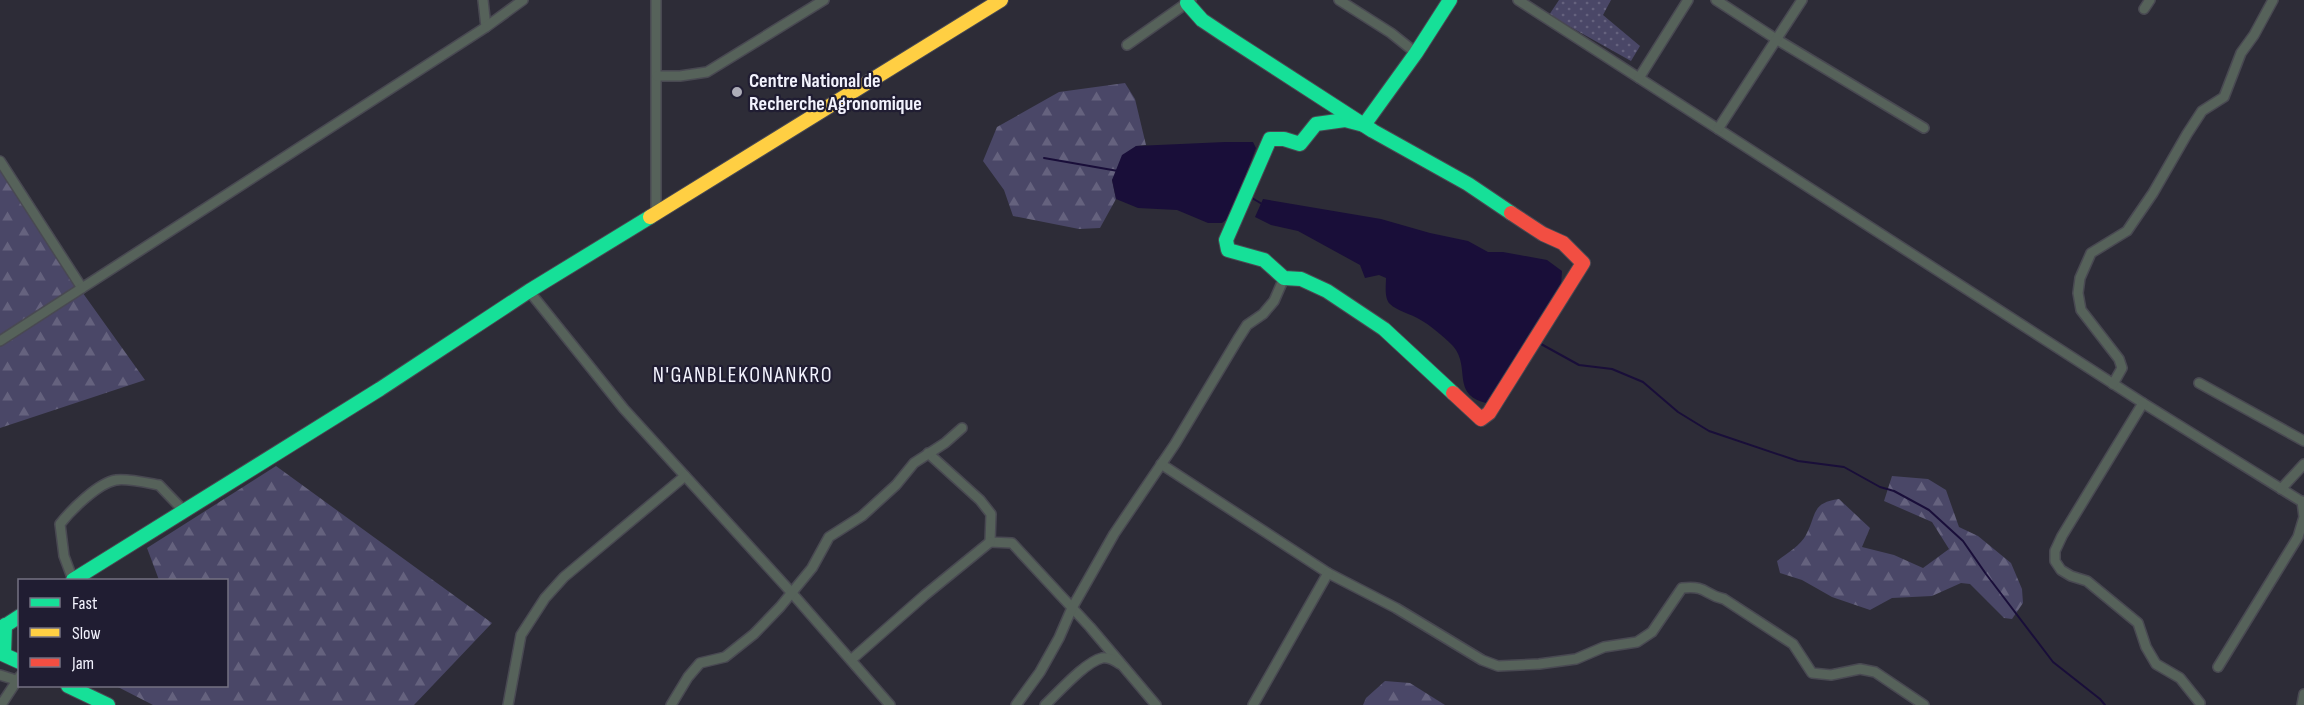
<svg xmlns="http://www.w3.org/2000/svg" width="2304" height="705" font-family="'Sofia Sans Condensed',sans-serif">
	<defs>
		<pattern id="grass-dots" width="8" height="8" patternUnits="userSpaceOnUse" patternTransform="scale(1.5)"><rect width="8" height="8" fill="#4a4767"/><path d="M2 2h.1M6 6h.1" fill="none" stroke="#65627e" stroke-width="1.8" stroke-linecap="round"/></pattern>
		<pattern id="forest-firs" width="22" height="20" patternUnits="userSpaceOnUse" patternTransform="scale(1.5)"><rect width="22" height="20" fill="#4a4767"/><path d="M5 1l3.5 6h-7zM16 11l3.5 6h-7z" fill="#65627e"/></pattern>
	</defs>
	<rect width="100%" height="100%" fill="#2d2c37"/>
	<polygon fill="url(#grass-dots)" points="1559,0 1611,0 1603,15 1640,46 1631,61 1549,15"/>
	<g fill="url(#forest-firs)">
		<polygon points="1125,83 1135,99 1146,145 1136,146 1112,180 1116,199 1100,228 1079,229 1013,216 1004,190 983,161 997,127 1059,92"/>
		<polygon points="0,166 80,289 145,380 0,428"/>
		<polygon points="276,466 492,623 414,705 153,705 116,686 226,686 226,580 159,580 147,548"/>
		<path d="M1892,476l36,3 18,11 13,37 19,9 33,27 11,26 1,14 -11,16 -8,-1 -34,-34 -9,-1 -29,13 -40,2 -22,12 -38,-13 -30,-17 -22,-7 -3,-12c9,-7 24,-16 29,-26 11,-21 5,-32 33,-36l31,29 -8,19 32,8 29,13 26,-19 -17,-27 -48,-21z"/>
		<polygon points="1385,681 1410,683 1445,705 1363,705 1366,698"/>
	</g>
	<g fill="#190e39">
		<polygon points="1225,142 1253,142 1256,148 1230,217 1222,223 1208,223 1177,210 1138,208 1116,199 1112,180 1122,155 1136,146"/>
		<path d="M1263,199l118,20 49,14 38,8 20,11h15l44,8 15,11 -1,16 -75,116c-36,-9 -14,-37 -34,-58 -9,-9 -22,-20 -33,-26 -8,-5 -22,-8 -29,-15 -6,-6 -4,-18 -4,-26l-7,-3 -14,3 -5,-13 -62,-34 -27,-6 -16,-8z"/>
	</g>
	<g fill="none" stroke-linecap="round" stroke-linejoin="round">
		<g stroke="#190e39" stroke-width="2">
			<polyline points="1044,158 1118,171"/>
			<polyline points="1252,198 1262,204"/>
			<polyline points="1541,344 1579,365 1612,369 1643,382 1678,412 1709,431 1798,461 1844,467 1880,487 1894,491 1929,510 1963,541 1986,574 2053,662 2100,699 2105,705"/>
		</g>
		<g stroke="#494952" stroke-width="12">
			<g id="street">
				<polyline points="483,0 486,27"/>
				<polyline points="656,0 656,214"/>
				<polyline points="1339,0 1391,33 1416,53"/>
				<polyline points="1518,0 2143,403 2304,503"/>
				<polyline points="1716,0 1776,39 1924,128"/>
				<polyline points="2144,9 2150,0"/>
				<polyline points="1127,45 1191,0"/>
				<polyline points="657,76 680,76 707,72 824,0"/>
				<polyline points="1639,78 1688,0"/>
				<polyline points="1718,129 1802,0"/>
				<polyline points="0,161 82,288"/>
				<polyline points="529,291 624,409 791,592 890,705"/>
				<polyline points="0,341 486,27 523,0"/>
				<polyline points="2199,383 2304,441"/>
				<polyline points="2113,384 2122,368 2119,359 2081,310 2078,293 2080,278 2091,253 2127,231 2153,193 2187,134 2202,111 2224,97 2241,53 2254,35 2273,0"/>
				<polyline points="2143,403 2062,536 2055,551 2055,561 2061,570 2071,576 2087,581 2138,623 2146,647 2156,664 2180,678 2200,703"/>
				<polyline points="928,453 980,500 991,514 990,542 1012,543 1090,627 1156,705"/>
				<path d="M1161,464l167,109 68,35 86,52 16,6 41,-2 37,-5 28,-12 33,-5 15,-10 30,-44c26,-3 22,7 42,11l69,45 19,29 19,2 29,-6 15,3 49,33"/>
				<polyline points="2281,489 2304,464"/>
				<path d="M73,580l-9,-24 -4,-32c11,-14 38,-41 56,-44 10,-2 32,3 43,5l25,26"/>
				<polyline points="851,660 925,595 990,542"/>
				<polyline points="2218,667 2298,537 2304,517 2302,501"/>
				<polyline points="0,675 16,680"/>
				<polyline points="1,705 20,676"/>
				<polyline points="508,705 521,635 545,598 564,577 685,476"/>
				<polyline points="671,705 688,677 700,663 725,657 754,634 780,607 812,568 829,537 862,516 896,485 914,463 945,443 962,428"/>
				<polyline points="1016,705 1040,672 1059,638 1072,608 1114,534 1175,444 1238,339 1247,325 1263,314 1274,301 1284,278"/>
				<path d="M1045,705c13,-12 40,-43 57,-47 7,-1 12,2 18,6"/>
				<polyline points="1253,705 1328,573"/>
				<polyline points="2302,705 2304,694"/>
			</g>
		</g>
		<g stroke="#494952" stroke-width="16">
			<g id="fast">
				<polyline points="1450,0 1416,53 1364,125 1345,120 1316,124 1300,144 1284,139 1270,139 1226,240 1228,250 1264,260 1284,278 1301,279 1327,291 1384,329 1453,393"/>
				<polyline points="1187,3 1202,20 1223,34 1373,131 1468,184 1511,213"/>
				<polyline points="73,580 380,389 529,291 650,217"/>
				<polyline points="0,629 20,616"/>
				<polyline points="0,653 20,662"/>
				<polyline points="4,654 5,625"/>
				<polyline points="68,686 108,705"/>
			</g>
		</g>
		<g stroke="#494952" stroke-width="16">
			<polyline id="slow" points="650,217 1001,0"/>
		</g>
		<g stroke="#494952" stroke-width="16">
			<polyline id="jam" points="1453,393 1481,419 1489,413 1583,263 1563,243 1543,234 1511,213"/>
		</g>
		<use href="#street" stroke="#56625a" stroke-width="9"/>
		<use href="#fast" stroke="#16e098" stroke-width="14"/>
		<use href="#slow" stroke="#ffcf43" stroke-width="14"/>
		<use href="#jam" stroke="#f24e42" stroke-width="14"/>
	</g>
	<circle fill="#adadb8" stroke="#201d32" stroke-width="2" cx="737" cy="92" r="6"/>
	<g text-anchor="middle" stroke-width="4.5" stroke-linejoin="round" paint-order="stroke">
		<g font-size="20" font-weight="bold" fill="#f2f2fd" stroke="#201d32" text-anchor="start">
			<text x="749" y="87">Centre National de<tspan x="749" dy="23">Recherche Agronomique</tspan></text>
		</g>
		<g font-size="22" letter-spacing="1.5" fill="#f2f2fd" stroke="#201d32">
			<text x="743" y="382">N'GANBLEKONANKRO</text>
		</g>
	</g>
	<rect x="18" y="579" width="210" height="108" fill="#201d32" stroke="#747283" stroke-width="1.5"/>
	<rect x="30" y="598" width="30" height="9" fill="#16e098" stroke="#747283" stroke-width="1.5"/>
	<text x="72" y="609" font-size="18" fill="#f2f2fd">Fast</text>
	<rect x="30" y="628" width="30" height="9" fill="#ffcf43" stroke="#747283" stroke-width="1.5"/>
	<text x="72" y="639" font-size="18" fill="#f2f2fd">Slow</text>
	<rect x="30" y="658" width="30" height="9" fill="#f24e42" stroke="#747283" stroke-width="1.5"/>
	<text x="72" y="669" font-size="18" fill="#f2f2fd">Jam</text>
</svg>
